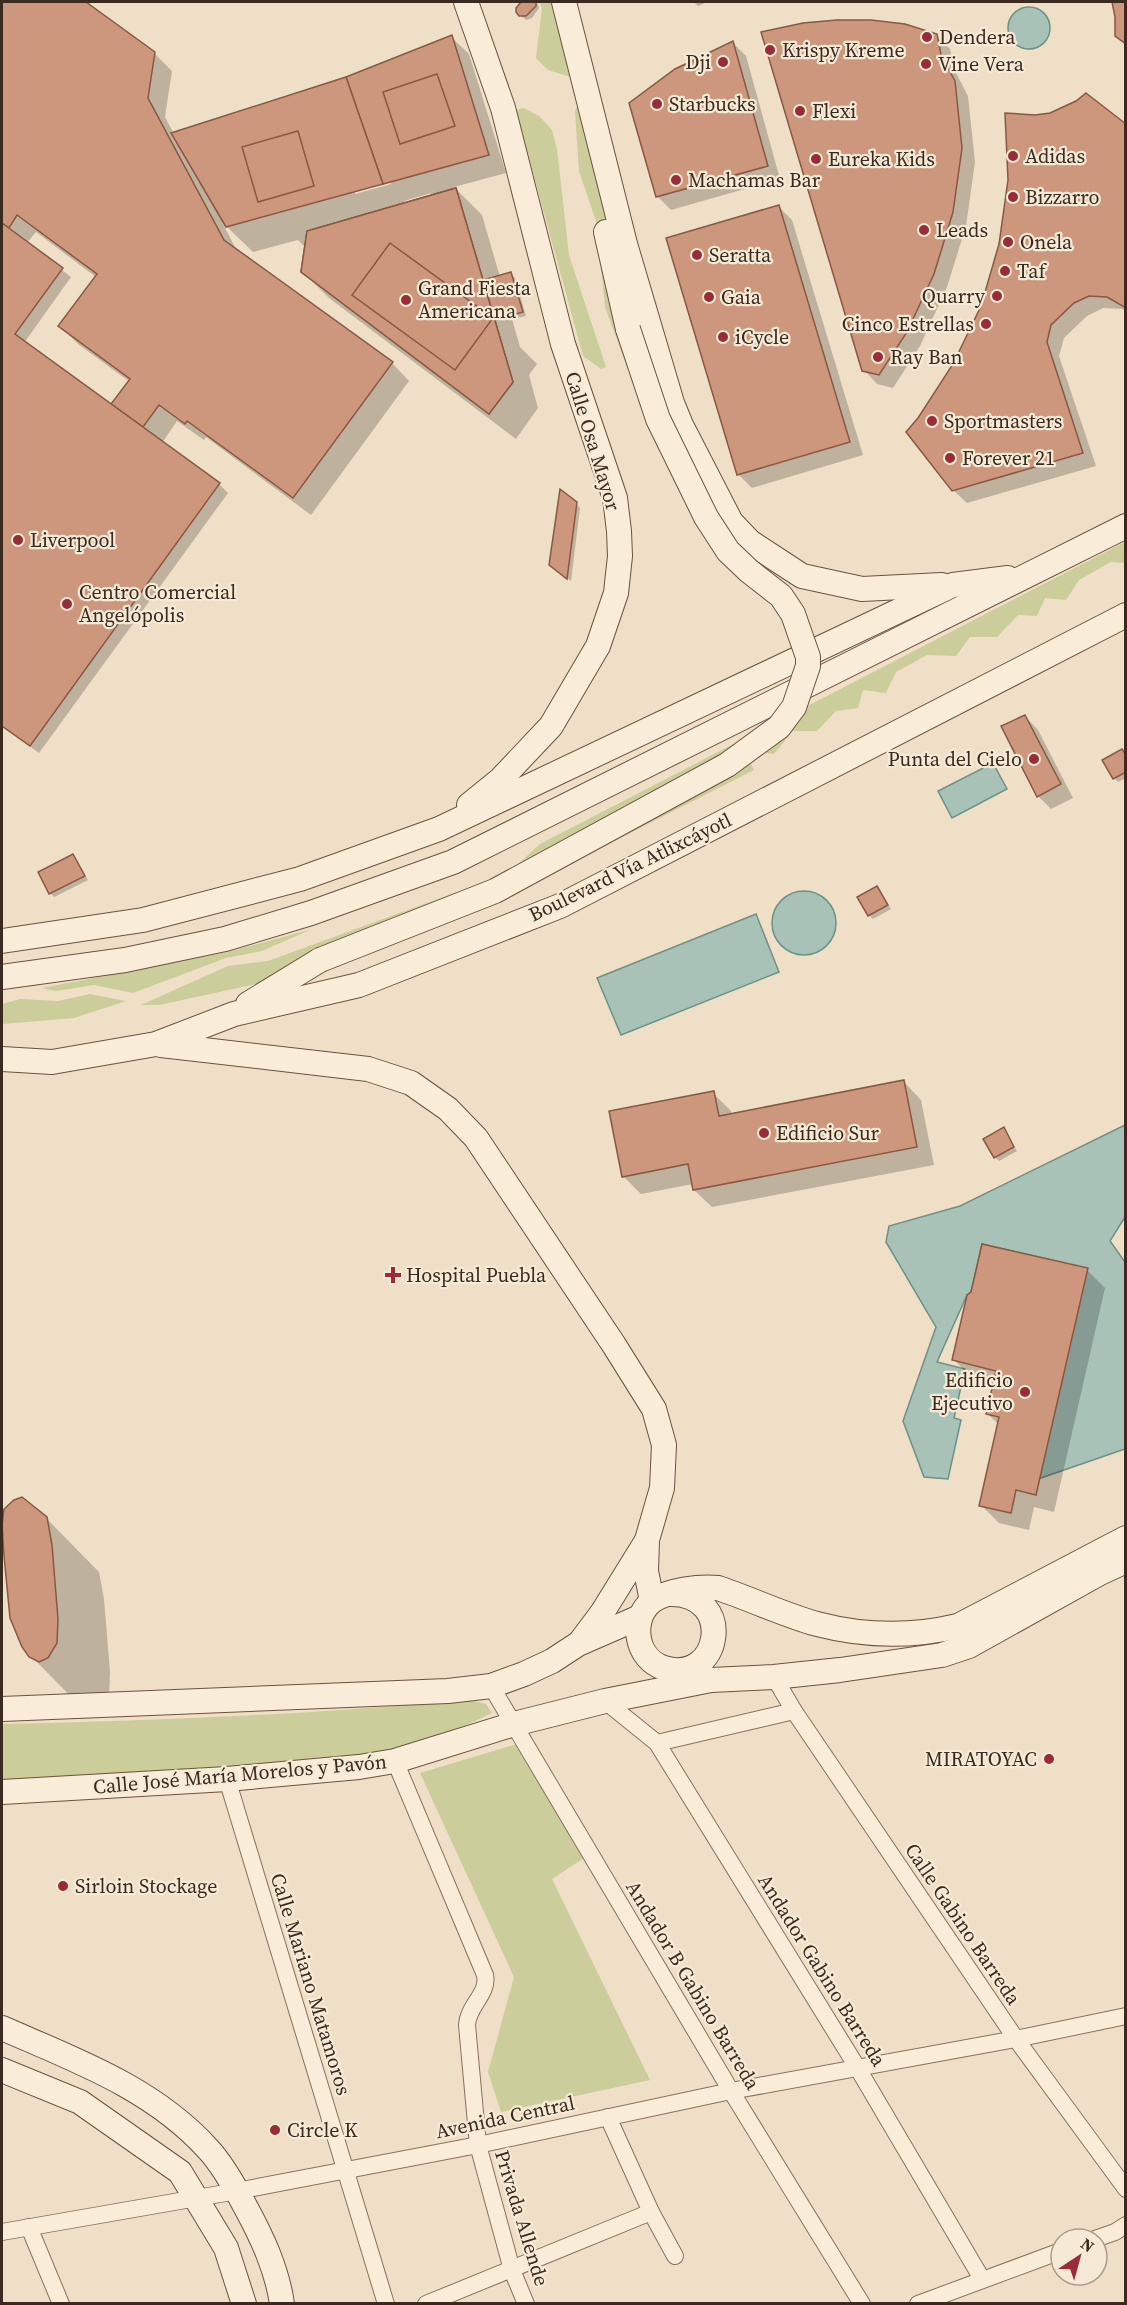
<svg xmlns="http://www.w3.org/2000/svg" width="1127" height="2305" font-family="'Source Serif 4',serif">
	<rect width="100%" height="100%" fill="#eedfc6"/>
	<g fill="#cbcd9a">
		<polygon points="540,2 553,2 574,78 548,70 536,58 542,9"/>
		<polygon points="581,97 645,338 635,366 628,370 605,307 597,224 579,171 575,111"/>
		<polygon points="524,108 539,116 552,130 557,149 569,255 606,367 601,369 583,356 516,110"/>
		<polygon points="1125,542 1125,563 1111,562 1079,580 1066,600 1045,598 1037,616 1018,615 997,637 970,637 956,656 927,655 896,672 886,693 863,690 858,708 836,711 817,731 793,731 774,754 745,751 754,770 532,883 516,866 540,844"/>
		<polygon points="509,873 297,975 159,1005 141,1005 228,966 268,961"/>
		<polygon points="312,929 262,951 226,958 133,993 94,985 56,991 42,988 228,952"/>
		<polygon points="90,994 126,1001 74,1018 2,1024 2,1004 20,999 58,1001"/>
		<path d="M470,1700l16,4 6,9 -55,26 -40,11 -52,9 -121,10 -222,12v-57c156,-3 312,-10 468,-24z"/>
		<polygon points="517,1744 587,1856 552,1879 650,2080 501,2112 488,2072 514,1977 420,1773"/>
	</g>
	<g fill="#a8c2b8" stroke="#6e9185" stroke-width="1.5">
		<circle cx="1029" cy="28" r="21"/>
		<polygon points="993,763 1007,789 952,818 938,791"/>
		<circle cx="804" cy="923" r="32"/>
		<polygon points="756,914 779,972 621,1035 597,978"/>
		<polygon points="1125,1125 1125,1217 1110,1241 1125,1262 1125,1449 1012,1488 1064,1263 982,1244 971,1292 967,1295 937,1362 965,1369 954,1418 961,1420 948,1479 924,1477 903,1421 936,1327 886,1242 889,1226 960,1206"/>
	</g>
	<g fill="#0003" fill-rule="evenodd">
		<path d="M2,2h81l71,51 18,18 -7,46 9,17 173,-56 104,-41 18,17 37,119 -52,14 28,28 18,62 11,-3 4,4 11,38 -14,3 8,28 17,17 -8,11 9,33 -22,31 -187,-141 -26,-26 3,-24 -8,-8 -45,12 -31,-30 15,29 155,112 17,18 -98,134 -105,-78 -2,3 -27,-19 -15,22 57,41 9,9 -189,260 -37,-27zM390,181l1,3 -36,10v-3zM431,193l1,3 -26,8 -2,-3zM36,232l60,45 -36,49 18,18 52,38 -19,24 -87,-63 47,-66 -44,-34z"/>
		<polygon points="524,2 537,2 539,8 532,18 526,20 519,14 518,8"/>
		<polygon points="694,2 707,2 698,6"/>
		<polygon points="936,36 950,49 954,69 968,96 975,162 966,226 947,287 920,346 893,388 877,384 864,370"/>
		<polygon points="733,43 746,56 780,179 671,210 657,196"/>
		<polygon points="1126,126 1126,311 1122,309 1103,308 1087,316 1064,338 1059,356 1096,466 967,503 953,490"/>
		<polygon points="779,207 792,220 863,455 752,488 738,474"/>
		<polygon points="576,504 580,508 571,581 555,569"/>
		<polygon points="1025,716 1038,730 1073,798 1051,809 1038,796"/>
		<polygon points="1122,751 1126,754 1126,778 1118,782 1114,778"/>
		<polygon points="73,855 88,880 54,897 50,893"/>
		<polygon points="877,887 891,909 873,919 869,915"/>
		<polygon points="904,1082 921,1100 934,1165 712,1207 694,1190 693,1184 641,1194 623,1176 713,1093 731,1111 732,1115"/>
		<polygon points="1003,1129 1017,1151 999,1161 995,1157"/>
		<polygon points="1087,1270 1105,1288 1054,1512 1034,1507 1029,1530 999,1523 981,1505 999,1425 988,1414 995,1383 972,1378 954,1360"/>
		<polygon points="46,1518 99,1572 104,1599 110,1672 109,1696 84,1710 31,1656"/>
	</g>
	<g fill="#cc977c" stroke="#895842" stroke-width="1.5">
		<polygon points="2,2 86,2 155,52 148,98 224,240 393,362 293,498 187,421 185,424 159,405 143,427 111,404 130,379 58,326 97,274 17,215 9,228 2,223"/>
		<polygon points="521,2 536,2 536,6 526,16 519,16 516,12 516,8"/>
		<polygon points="1112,2 1126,2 1126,44 1115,36 1115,17"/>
		<polygon points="837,20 871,20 905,24 937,34 941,55 955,81 962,148 953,212 934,274 907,332 879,375 862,371 761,32 803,23"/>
		<polygon points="452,35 489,155 383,184 346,77"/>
		<polygon points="733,41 768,166 656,197 629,103 675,69"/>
		<polygon points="437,74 455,126 400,144 383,92"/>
		<polygon points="346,77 383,184 226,227 171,133"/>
		<polygon points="1086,93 1126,124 1126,308 1107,297 1089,296 1074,303 1051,325 1047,342 1083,453 952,491 906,432 918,418 953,364 981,306 999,244 1008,180 1005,113 1035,115 1050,113 1076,101"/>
		<polygon points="298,131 314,186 258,202 242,147"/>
		<polygon points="456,188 513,382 489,414 301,272 307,231"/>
		<polygon points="456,188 513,382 489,414 301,272 307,231"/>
		<polygon points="779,205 850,442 737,475 666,238"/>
		<polygon points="2,223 63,268 15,334 220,483 30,746 2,726"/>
		<polygon points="390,243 493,318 455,370 352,295"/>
		<polygon points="511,272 523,312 495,320 483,280"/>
		<polygon points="560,489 577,502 567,579 549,565"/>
		<polygon points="1025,715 1061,784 1037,797 1001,726"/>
		<polygon points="1122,749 1126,755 1126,772 1113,779 1102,760"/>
		<polygon points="73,854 85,876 49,894 38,872"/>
		<polygon points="877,886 888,905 868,916 857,897"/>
		<polygon points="904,1080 917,1147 693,1190 688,1164 622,1177 609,1111 714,1091 719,1116"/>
		<polygon points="1004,1127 1014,1147 994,1158 983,1139"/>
		<polygon points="982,1244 1088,1268 1036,1495 1016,1490 1011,1513 979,1506 999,1417 986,1414 996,1371 952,1360 967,1295 971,1292"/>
		<polygon points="22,1497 47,1517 52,1545 58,1619 57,1643 48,1658 39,1662 29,1657 22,1647 10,1618 4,1556 2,1525 4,1509 14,1500"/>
	</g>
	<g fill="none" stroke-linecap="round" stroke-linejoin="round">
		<g stroke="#8a705c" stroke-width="18">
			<g id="street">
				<polyline points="774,1677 794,1711 1016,2039 1126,2189"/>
				<polyline points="491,1686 731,2091 862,2304"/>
				<polyline points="605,1701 657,1743 857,2067 982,2279"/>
				<polyline points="657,1743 794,1711"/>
				<path d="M395,1761l90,214c4,19 -17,30 -18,50l11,120 34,125 14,34"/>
				<polyline points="227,1779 386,2304"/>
				<polyline points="608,2117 651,2212 675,2256"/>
				<polyline points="29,2227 61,2304"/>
				<polyline points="2,2232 237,2191 478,2145 731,2091 1016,2039 1126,2016"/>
				<polyline points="1095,2239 1115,2232 1126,2225"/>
				<polyline points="426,2304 651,2212"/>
				<polyline points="918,2304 1061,2251"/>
			</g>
		</g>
		<g stroke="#6c523f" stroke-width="26">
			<g id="secondary">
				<polyline points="466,2 503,108 563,344 615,498 619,531 620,556 616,593 598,646 551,726 501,779 469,805"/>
				<polyline points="564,2 625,244 672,403 681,425 731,522 750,542 802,576 862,589 942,585"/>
				<polyline points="606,232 628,329"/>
				<polyline points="2,941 143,920 300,879 439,829 953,585 1008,578"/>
				<polyline points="2,977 125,960 225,939 311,913 453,862 1126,526"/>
				<polyline points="248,1004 320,960"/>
				<polyline points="161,1045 368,1069 411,1083 448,1109 476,1138 614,1345 654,1409 664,1445 662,1488 647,1540 646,1571 652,1601"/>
				<polyline points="2,1059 52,1062 156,1044 234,1014 359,985 560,906 1126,615"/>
				<path d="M671,1594c65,0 50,91 -7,74 -28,-9 -35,-48 -12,-67 16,-11 48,-15 66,-13 33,11 66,27 99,36 46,12 95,13 141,2l168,-88"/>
				<polyline points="581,1641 602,1613 646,1542"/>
				<polyline points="697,1675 711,1680 774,1677 840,1670 942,1655 969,1646 1100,1573 1126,1561"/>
				<polyline points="2,1709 448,1691 491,1686 524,1674 552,1661 578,1644 640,1617"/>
				<polyline points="2,1792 227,1779 359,1767 395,1761 514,1724 605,1701 711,1680"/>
				<path d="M2,2028c73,32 151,60 206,121 15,16 27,38 37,57 17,31 32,63 37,98"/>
				<polyline points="2,2070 80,2102 180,2172 226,2248 244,2304"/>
			</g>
		</g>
		<use href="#street" stroke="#f9edda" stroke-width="16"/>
		<use href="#secondary" stroke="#f9edda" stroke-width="24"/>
		<g stroke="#6c523f" stroke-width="26" stroke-linecap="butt">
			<polyline id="secondary-bridge" points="320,960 495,891 727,765 779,727 794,707 808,666 808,657 793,614 781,596 749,571 728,551 706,517 658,419 628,329"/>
		</g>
		<use href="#secondary-bridge" stroke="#f9edda" stroke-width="24"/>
	</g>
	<g fill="#992c36" stroke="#f6ead6" stroke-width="2">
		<circle cx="927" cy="37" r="6"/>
		<circle cx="770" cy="50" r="6"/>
		<circle cx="723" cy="62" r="6"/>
		<circle cx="926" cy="64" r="6"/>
		<circle cx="657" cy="104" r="6"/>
		<circle cx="800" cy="111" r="6"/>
		<circle cx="1013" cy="156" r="6"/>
		<circle cx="816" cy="159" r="6"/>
		<circle cx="676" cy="180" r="6"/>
		<circle cx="1013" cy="197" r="6"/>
		<circle cx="924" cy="230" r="6"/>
		<circle cx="1008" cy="242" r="6"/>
		<circle cx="697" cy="255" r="6"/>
		<circle cx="1005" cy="271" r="6"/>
		<circle cx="997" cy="296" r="6"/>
		<circle cx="709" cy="297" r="6"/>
		<circle cx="406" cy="300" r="6"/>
		<circle cx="986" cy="324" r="6"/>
		<circle cx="723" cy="337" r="6"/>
		<circle cx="878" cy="357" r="6"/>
		<circle cx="932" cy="421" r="6"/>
		<circle cx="950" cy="458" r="6"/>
		<circle cx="18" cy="540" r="6"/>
		<circle cx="67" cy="604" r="6"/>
		<circle cx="1034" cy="759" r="6"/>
		<circle cx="764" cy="1133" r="6"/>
		<path d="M390 1266h6v6h6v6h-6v6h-6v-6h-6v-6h6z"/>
		<circle cx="1025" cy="1392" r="6"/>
		<circle cx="1049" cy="1759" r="6"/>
		<circle cx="63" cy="1886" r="6"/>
		<circle cx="275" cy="2130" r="6"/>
	</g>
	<g text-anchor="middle" stroke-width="4.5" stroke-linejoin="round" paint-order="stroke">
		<g font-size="20" fill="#3a2a1f" stroke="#f6ead6" text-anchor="start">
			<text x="939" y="44">Dendera</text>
			<text x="782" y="57">Krispy Kreme</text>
			<text x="711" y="69" text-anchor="end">Dji</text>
			<text x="938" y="71">Vine Vera</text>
			<text x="669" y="111">Starbucks</text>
			<text x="812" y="118">Flexi</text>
			<text x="1025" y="163">Adidas</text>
			<text x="828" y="166">Eureka Kids</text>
			<text x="688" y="187">Machamas Bar</text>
			<text x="1025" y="204">Bizzarro</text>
			<text x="936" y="237">Leads</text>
			<text x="1020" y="249">Onela</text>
			<text x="709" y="262">Seratta</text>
			<text x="1017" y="278">Taf</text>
			<text x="418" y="295">Grand Fiesta<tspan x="418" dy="23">Americana</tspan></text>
			<text x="985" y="303" text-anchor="end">Quarry</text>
			<text x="721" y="304">Gaia</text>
			<text x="974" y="331" text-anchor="end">Cinco Estrellas</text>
			<text x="735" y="344">iCycle</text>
			<text x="890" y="364">Ray Ban</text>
			<text x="944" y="428">Sportmasters</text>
			<text x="962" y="465">Forever 21</text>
			<text x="30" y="547">Liverpool</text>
			<text x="79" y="599">Centro Comercial<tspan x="79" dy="23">Angelópolis</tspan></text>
			<text x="1022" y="766" text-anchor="end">Punta del Cielo</text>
			<text x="776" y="1140">Edificio Sur</text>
			<text x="406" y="1282">Hospital Puebla</text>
			<text x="1013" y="1387" text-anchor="end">Edificio<tspan x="1013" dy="23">Ejecutivo</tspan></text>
			<text x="1037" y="1766" text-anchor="end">MIRATOYAC</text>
			<text x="75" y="1893">Sirloin Stockage</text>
			<text x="287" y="2137">Circle K</text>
		</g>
		<g font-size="20" fill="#3a2a1f" stroke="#f6ead6">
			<text transform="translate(593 441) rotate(73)" y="7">Calle Osa Mayor</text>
			<text transform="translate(630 867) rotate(-26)" y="7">Boulevard Vía Atlixcáyotl</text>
			<text transform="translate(240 1774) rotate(-5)" y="7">Calle José María Morelos y Pavón</text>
			<text transform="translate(963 1924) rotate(56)" y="7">Calle Gabino Barreda</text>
			<text transform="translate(822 1970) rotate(58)" y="7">Andador Gabino Barreda</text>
			<text transform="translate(311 1984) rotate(73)" y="7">Calle Mariano Matamoros</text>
			<text transform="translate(693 1985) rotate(59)" y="7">Andador B Gabino Barreda</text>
			<text transform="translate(505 2117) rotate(-12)" y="7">Avenida Central</text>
			<text transform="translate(522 2218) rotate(73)" y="7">Privada Allende</text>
		</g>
	</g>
	<rect width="1127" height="2305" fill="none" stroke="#3a2a1f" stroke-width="6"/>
	<g transform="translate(1079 2257) rotate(36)"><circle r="28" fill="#f6ead6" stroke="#ab9d8d" stroke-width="1.5"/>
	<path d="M0-4.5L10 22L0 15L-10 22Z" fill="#992c36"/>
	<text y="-9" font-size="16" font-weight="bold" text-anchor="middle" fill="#3a2a1f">N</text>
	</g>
</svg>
